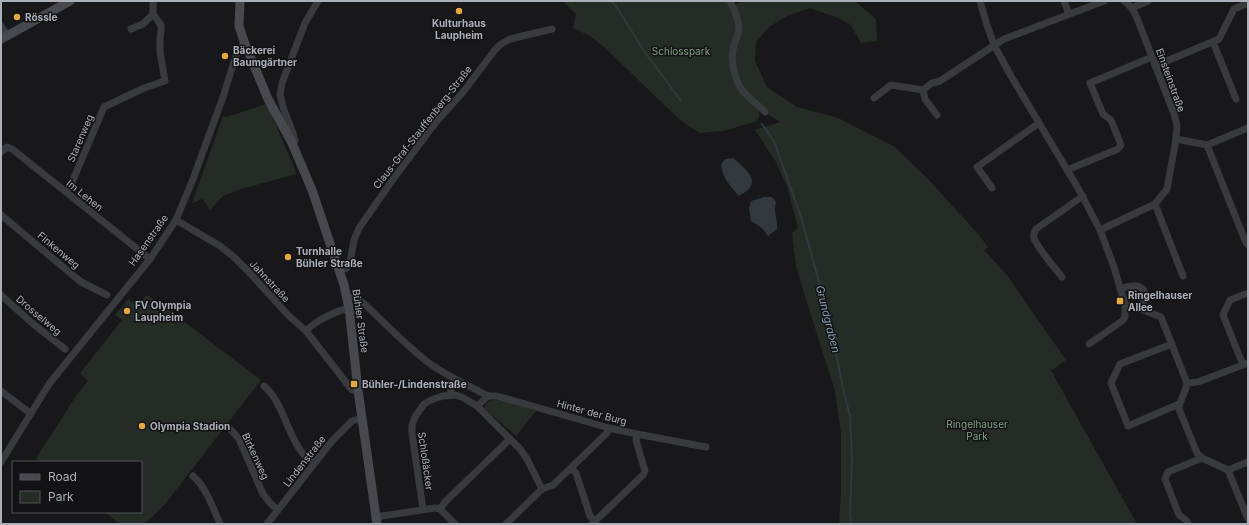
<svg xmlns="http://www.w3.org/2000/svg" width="1249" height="525" font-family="Inter,sans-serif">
	<rect width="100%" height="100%" fill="#18181a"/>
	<g fill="#242c25">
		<path d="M562,1h166l6,12 2,-9 8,-3h111l21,18 1,22 -16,2 -11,-19 -12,-6 -28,-10 -21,7 -20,12 -13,15 -1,19 12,26 30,20 41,11 57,29 33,32 51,56 9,12 -4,3 22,24 60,86 -15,11 1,2 1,-1 1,4 83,148h-298l2,-32v-58l-6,-43 -31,-98 -8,-27 -4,-33 6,-5 -11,-42 -11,-24 -21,-32 25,-8 -22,-14c1,5 3,8 -1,13l-33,10 -24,2 -19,-12 -77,-74 -14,-11 -17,-8 3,-14z"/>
		<polygon points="267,104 297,174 241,189 223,196 210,210 203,199 192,203 223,116 226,117"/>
		<polygon points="147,295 161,304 261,380 166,503 152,517 143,524 120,524 104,512 141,512 141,462 41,462 36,458 78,393 88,381 80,373 122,320 115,315 128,299 136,305"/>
		<path d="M493,400c12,-1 31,7 43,11l-20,25 -32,-28 3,-5z"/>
	</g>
	<g fill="#31393f">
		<path d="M733,158c15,13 31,25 6,38 -9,-10 -16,-18 -18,-31l4,-6z"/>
		<path d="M764,197h8l4,5c-3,12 2,17 1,27l-9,7 -6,-8 -11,-7 -2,-12 2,-8z"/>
	</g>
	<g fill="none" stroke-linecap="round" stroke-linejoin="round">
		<g stroke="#31393f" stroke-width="2">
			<polyline points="611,1 616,6 644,51 681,101"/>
			<polyline points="762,124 774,141 802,220 829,319 844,393 850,416 852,459 850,514 851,524"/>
		</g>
		<g stroke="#393a3e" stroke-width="7">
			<path d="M730,1c4,8 9,18 9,27 0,7 -5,14 -6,21 -2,12 1,25 6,36 6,12 18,18 26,27"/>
			<polyline points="980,1 987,25 994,45 1011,76 1078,188 1100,230 1114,267 1125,305 1125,317 1122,321 1089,344"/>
			<polyline points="1064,1 1069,14"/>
			<polyline points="1132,8 1148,1"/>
			<polyline points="1,26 7,35"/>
			<polyline points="131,29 143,24 153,14"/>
			<polyline points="1213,42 1236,99"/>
			<polyline points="1155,66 1219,39 1234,9 1248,3"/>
			<polyline points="923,90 925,99 937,115"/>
			<polyline points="874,98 891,85 923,90 932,83 940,81 978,56 1004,39 1104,1"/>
			<polyline points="1176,139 1207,145 1248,128"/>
			<polyline points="292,143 295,141 293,133 284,110 280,95 282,83 305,23 318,1"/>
			<polyline points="1207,145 1246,243 1248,245"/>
			<polyline points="1,152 7,147 12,149 150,259"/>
			<polyline points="1067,170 1118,149 1121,145 1111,120 1103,114 1090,83 1152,57"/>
			<polyline points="992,188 977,167 1039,123"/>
			<polyline points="66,192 70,187 104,107 144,88 165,81 160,52 160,38 161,30 161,25 153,14 153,1"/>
			<polyline points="1155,204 1183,276"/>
			<polyline points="1,215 81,282 107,295"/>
			<path d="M176,220l44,26 14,11 13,13 41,45 18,16c9,-10 30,-20 43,-23"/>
			<path d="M1100,230l55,-26 12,-15 9,-50 1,-13 -3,-12 -37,-96c-3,-7 -6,-13 -13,-17"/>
			<polyline points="340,271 347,268 350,262 354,240 359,228 394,178 437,121 464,91 494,51 501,44 510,39 552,29"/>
			<path d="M1062,277c-8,-10 -24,-28 -28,-39 -1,-3 0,-5 2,-9l47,-33"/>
			<path d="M1120,289c20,-7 31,-2 21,20"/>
			<polyline points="1,295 32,323 65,349"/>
			<path d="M348,298l5,-1 6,2c23,21 45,45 70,64 19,14 39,22 59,33"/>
			<path d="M1125,305l8,1 28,11 26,66c-1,10 -8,17 -8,26l18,44 5,5 26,12 20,-8"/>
			<polyline points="306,331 352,390 358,390"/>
			<polyline points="1172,344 1120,364 1111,383 1128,426 1179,404"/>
			<polyline points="1243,365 1223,315 1230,300 1248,293"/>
			<polyline points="1187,383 1198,382 1248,363"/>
			<path d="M264,386c20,17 23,50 40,69 3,3 7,5 10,8"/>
			<polyline points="1,391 30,413"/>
			<polyline points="450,394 454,379"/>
			<polyline points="477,406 488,396 497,396 609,428 637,434 706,447"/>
			<polyline points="230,429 234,433 239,439 263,494 271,504 278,510"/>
			<polyline points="1,462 49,384 150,259 176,220 193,179 223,97 237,52 242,46 245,44"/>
			<polyline points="571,468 576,473 590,516 595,521"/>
			<polyline points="1228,470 1248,519"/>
			<path d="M193,476c13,11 20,32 27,48"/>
			<polyline points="423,509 412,434 412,425 415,417 424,404 431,400 443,396 455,395 462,397 477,406 520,449 527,459 542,489"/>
			<polyline points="440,509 445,502 510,439"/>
			<polyline points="375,517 435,508 440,509 455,524"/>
			<polyline points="267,524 332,441 352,421 362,418"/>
			<polyline points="506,524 542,489 553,485 607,433 609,428"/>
			<polyline points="592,524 643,475 645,471 636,440 637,434"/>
			<polyline points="1188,524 1187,521 1179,515 1165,479 1168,472 1202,458"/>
		</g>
		<g stroke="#47494e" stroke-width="9">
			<polyline points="240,1 239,26 245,44 268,99 292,143 312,190 344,285 349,308 358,390 377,524"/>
			<polyline points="1,39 70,1"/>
		</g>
	</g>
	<g fill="#e5a744" stroke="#131315" stroke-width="1.5">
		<circle cx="459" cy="11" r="4"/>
		<circle cx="17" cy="17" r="4"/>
		<circle cx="225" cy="56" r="4"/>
		<circle cx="288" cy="257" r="4"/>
		<rect x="1116" y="297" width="8" height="8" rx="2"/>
		<circle cx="127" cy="311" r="4"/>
		<rect x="350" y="380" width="8" height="8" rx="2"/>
		<circle cx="142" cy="426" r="4"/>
	</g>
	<g text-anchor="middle" stroke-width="3" stroke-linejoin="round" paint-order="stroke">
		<g font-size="10" font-weight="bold" fill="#abb0b8" stroke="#131315" text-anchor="start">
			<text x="25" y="21">Rössle</text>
			<text x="459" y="27" text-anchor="middle">Kulturhaus<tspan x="459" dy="12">Laupheim</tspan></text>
			<text x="233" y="54">Bäckerei<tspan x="233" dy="12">Baumgärtner</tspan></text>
			<text x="296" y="255">Turnhalle<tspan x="296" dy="12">Bühler Straße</tspan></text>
			<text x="1128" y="299">Ringelhauser<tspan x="1128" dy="12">Allee</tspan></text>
			<text x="135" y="309">FV Olympia<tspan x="135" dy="12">Laupheim</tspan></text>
			<text x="362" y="388">Bühler-/Lindenstraße</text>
			<text x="150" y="430">Olympia Stadion</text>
		</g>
		<g font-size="10" fill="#83a284" stroke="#131315">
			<text x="681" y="55">Schlosspark</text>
			<text x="977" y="428">Ringelhauser<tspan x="977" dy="12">Park</tspan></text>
		</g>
		<g font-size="10" fill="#abb0b8" stroke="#131315">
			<text transform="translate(1171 80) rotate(70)" y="4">Einsteinstraße</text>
			<text transform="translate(422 127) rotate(-52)" y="4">Claus-Graf-Stauffenberg-Straße</text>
			<text transform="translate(80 138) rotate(-67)" y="4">Starenweg</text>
			<text transform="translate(85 195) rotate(39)" y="4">Im Lehen</text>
			<text transform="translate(148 240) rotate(-55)" y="4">Hasenstraße</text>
			<text transform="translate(59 250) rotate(40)" y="4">Finkenweg</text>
			<text transform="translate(270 281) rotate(47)" y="4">Jahnstraße</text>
			<text transform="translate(39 315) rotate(40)" y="4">Drosselweg</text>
			<text transform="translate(361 321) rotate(82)" y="4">Bühler Straße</text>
			<text transform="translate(592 412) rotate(15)" y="4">Hinter der Burg</text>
			<text transform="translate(256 456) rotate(65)" y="4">Birkenweg</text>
			<text transform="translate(304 461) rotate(-52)" y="4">Lindenstraße</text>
			<text transform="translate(426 461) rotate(82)" y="4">Schloßäcker</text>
		</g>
		<g font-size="11" font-style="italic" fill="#859eb1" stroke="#131315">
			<text transform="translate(828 319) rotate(76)" y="4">Grundgraben</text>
		</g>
	</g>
	<rect width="1249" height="525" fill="none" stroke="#abb0b8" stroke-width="4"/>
	<rect x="12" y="461" width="130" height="52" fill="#131315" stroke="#505256"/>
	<rect x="20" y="474" width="20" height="6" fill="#47494e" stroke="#505256"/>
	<text x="48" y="481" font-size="12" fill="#abb0b8">Road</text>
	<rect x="20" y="491" width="20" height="12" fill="#242c25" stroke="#505256"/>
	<text x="48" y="501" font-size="12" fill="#abb0b8">Park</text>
</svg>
